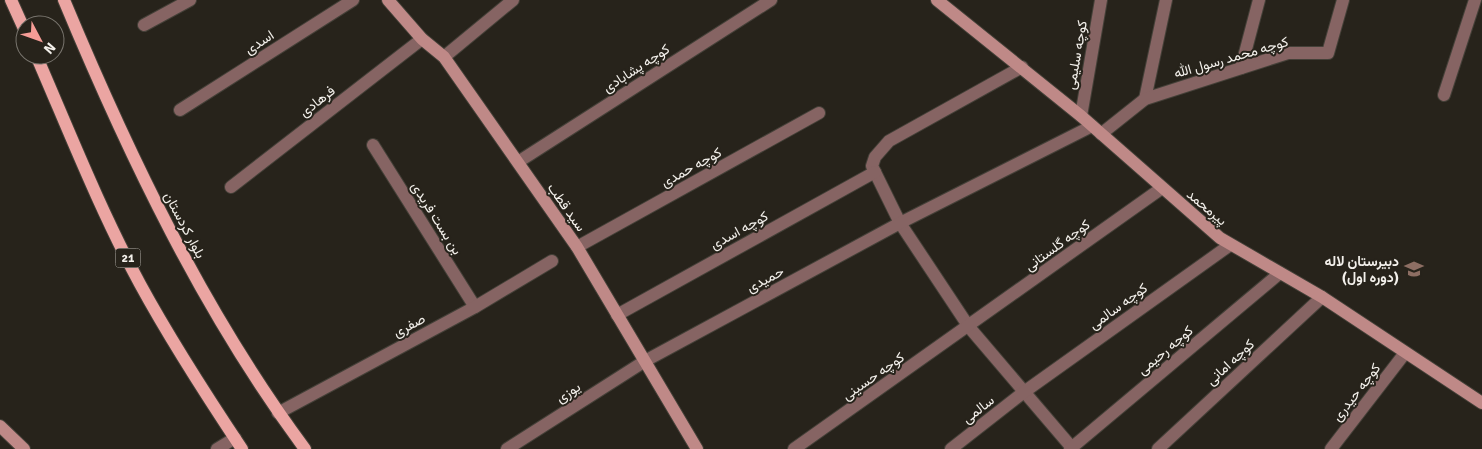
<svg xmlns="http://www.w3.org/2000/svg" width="1482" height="449" font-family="Signika,Vazirmatn,sans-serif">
	<rect width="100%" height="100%" fill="#27231b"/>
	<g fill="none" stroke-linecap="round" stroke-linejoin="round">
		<g stroke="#444038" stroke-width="14">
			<g id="street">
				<polyline points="144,25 190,0"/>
				<polyline points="444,57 513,0"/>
				<polyline points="1022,67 889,141 875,157 872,166 900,223 969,327 1073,449"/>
				<polyline points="1241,68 1259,0"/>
				<polyline points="1444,95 1475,0"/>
				<polyline points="1145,99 1166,0"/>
				<polyline points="180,110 353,0"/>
				<polyline points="1081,116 1101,0"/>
				<polyline points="1101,134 1145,99 1288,53 1328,53 1343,0"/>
				<polyline points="373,145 475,307"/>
				<polyline points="518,162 771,0"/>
				<polyline points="231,187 422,39"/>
				<polyline points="577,247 819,113"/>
				<polyline points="617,315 875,172"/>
				<polyline points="278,413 475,307 552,261"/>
				<polyline points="217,449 235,438"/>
				<polyline points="507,449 645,361 900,223 1092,126"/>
				<polyline points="794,449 1162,188"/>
				<polyline points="951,449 1024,392 1230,245"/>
				<polyline points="1070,449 1280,273"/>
				<polyline points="1158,449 1322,297"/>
				<polyline points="1331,449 1405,353"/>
			</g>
		</g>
		<g stroke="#444038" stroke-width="14">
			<g id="secondary">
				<polyline points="388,0 422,39 444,57 577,247 697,449"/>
				<polyline points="937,0 1081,116 1220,238 1322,297 1482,403"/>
				<polyline points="0,426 24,449"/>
			</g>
		</g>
		<g stroke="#444038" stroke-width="14">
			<g id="primary">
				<polyline points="11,0 25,31"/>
				<path d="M64,0c65,156 140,313 241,449"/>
				<path d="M36,55c33,76 64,155 104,229 31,57 66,111 102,165"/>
			</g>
		</g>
		<use href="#street" stroke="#866463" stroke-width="12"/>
		<use href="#secondary" stroke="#bf8987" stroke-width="12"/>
		<use href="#primary" stroke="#eba5a2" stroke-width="12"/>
	</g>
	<defs>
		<g id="school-bare" transform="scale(1.5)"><path d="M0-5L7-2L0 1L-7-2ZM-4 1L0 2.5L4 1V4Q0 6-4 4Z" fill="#8d6e63" stroke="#27231b" stroke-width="2.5" paint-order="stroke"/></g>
	</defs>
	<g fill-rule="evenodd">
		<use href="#school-bare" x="1414" y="269"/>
	</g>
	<g text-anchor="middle" stroke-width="4" stroke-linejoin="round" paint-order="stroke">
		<rect fill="#27231b" stroke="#b6b2ad" stroke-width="1" x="115.5" y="248.5" width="25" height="19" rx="4"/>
		<g font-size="12" font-weight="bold" fill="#f3f0eb">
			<text x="128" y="262">21</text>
		</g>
		<g font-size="14" fill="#f3f0eb" stroke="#27231b">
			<text transform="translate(259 42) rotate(-33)" y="5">اسدی</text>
			<text transform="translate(1076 55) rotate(-80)" y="5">کوچه سلیمی</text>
			<text transform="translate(1231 57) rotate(-16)" y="5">کوچه محمد رسول الله</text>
			<text transform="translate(636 68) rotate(-33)" y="5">کوچه پشابادی</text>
			<text transform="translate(317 101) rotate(-38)" y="5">فرهادی</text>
			<text transform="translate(691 167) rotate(-29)" y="5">کوچه حمدی</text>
			<text transform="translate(567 207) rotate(55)" y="5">سید قطب</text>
			<text transform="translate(1207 207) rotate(40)" y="5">پیرمحمد</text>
			<text transform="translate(437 218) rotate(58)" y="5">بن بست فریدی</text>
			<text transform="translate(185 225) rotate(62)" y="5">بلوار کردستان</text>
			<text transform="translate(739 230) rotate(-29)" y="5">کوچه اسدی</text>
			<text transform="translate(1057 245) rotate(-36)" y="5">کوچه گلستانی</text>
			<text transform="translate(765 279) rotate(-28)" y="5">حمیدی</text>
			<text transform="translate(1118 306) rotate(-36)" y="5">کوچه سالمی</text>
			<text transform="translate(409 325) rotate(-28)" y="5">صفری</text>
			<text transform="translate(1165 350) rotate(-40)" y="5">کوچه رحیمی</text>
			<text transform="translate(1230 362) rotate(-43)" y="5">کوچه امانی</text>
			<text transform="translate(873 376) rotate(-35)" y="5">کوچه حسینی</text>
			<text transform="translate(568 392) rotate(-33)" y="5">یوزی</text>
			<text transform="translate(1356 392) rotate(-52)" y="5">کوچه حیدری</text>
			<text transform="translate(978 409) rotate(-38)" y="5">سالمی</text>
		</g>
		<g font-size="14" font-weight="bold" fill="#f3f0eb" stroke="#27231b" text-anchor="end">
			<text x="1399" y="266">دبیرستان لاله<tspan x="1399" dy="16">(دوره اول)</tspan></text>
		</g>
	</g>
	<g transform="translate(40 40) rotate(131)"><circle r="24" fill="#27231b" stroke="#79756e"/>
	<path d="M0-4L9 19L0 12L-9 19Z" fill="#f59c96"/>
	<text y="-8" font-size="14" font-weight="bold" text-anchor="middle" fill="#f3f0eb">N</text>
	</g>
</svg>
